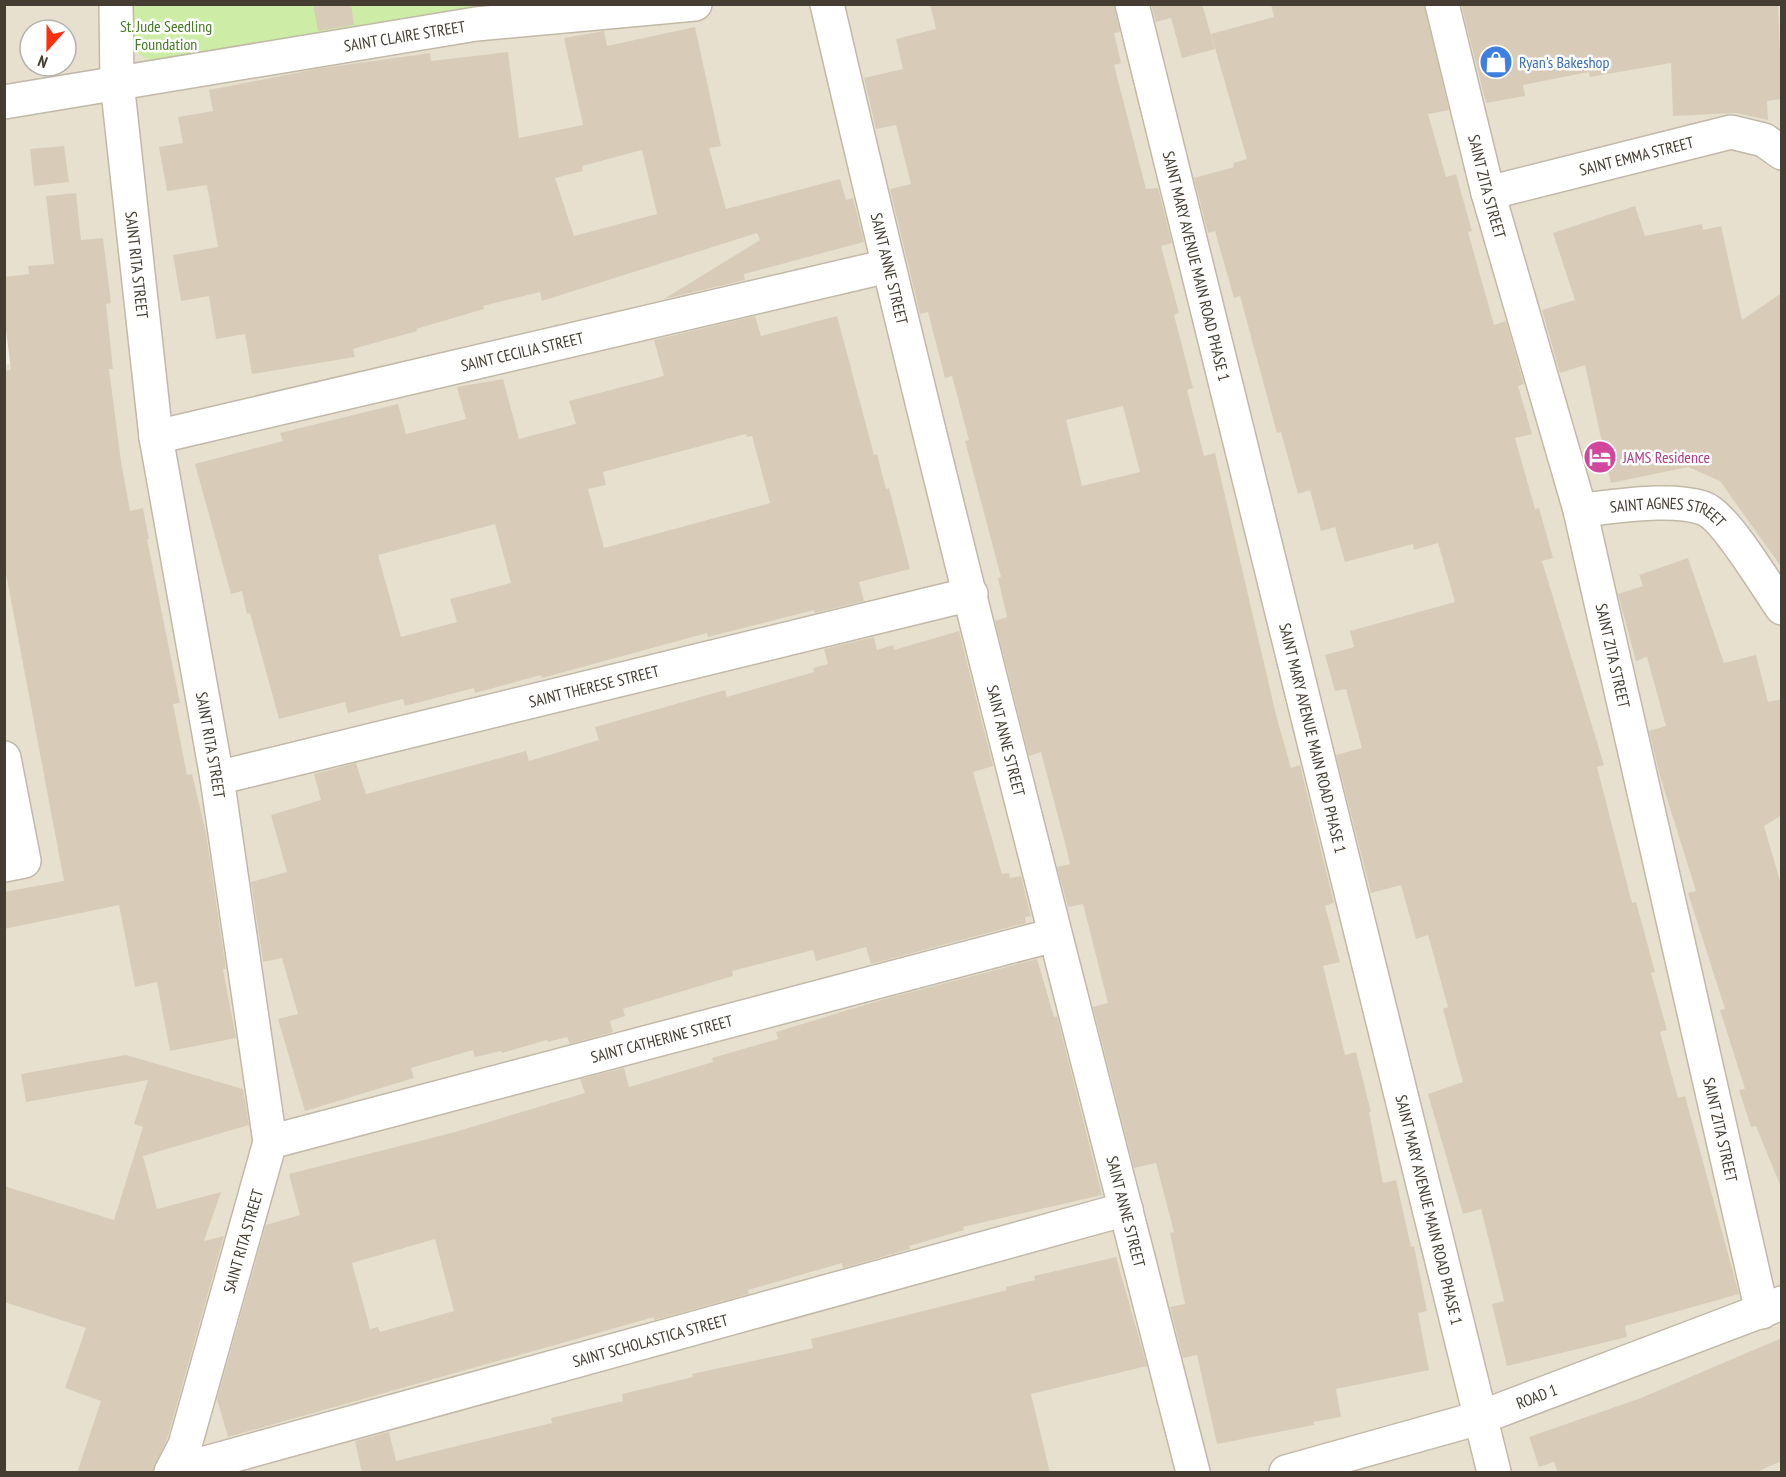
<svg xmlns="http://www.w3.org/2000/svg" width="1786" height="1477" font-family="'PT Sans Narrow',sans-serif">
	<rect width="100%" height="100%" fill="#f3eee2"/>
	<path fill="#e7e0cf" fill-rule="evenodd" d="M5,5h1776v1467h-1776l-1,-1107 14,-2 -13,-39zM30,30h36v36h-36z"/>
	<polygon fill="#cdeca6" points="127,5 495,5 160,67 128,47"/>
	<g fill="#d8ccb9" fill-rule="evenodd">
		<polygon points="313,4 351,4 354,25 318,31"/>
		<path d="M930,4h184l6,28 -6,1 7,30 -7,2 32,124 12,-1 14,55 -11,3 18,67 -5,2 19,73 -6,2 17,66 11,-3 62,266 14,49 9,-3 34,138 -9,3 15,56 -17,4 22,89 11,-3 15,60h-2l14,71 13,-3 15,67 3,-1 13,65 -9,2 11,57 -93,19 5,28 -28,5 1,3 -97,19 -20,-89 -14,3 -13,-51 15,-3 -15,-71 4,-1 -18,-69 -22,5 -41,-161 15,-4 -25,-99 -15,3 -11,-40 13,-3 -5,-21 -24,-91 -12,4 -34,-135 12,-4 -9,-39 3,-1 -36,-136 4,-1 -17,-64 -7,2 -17,-66 -8,2 -30,-125 21,-5 -15,-59 -20,4 -12,-51 39,-9 -7,-30 40,-10zM1123,406l17,66 -58,14 -16,-66z"/>
		<polygon points="1151,4 1202,4 1215,49 1182,58 1171,18 1156,22"/>
		<polygon points="1271,4 1424,4 1449,110 1428,114 1446,177 1456,174 1472,231 1468,232 1494,325 1506,321 1524,384 1518,386 1532,434 1515,438 1535,509 1539,508 1553,558 1542,561 1604,765 1597,767 1632,903 1636,902 1655,972 1651,973 1667,1030 1660,1032 1678,1098 1685,1096 1739,1294 1625,1326 1627,1337 1507,1366 1492,1304 1504,1301 1481,1209 1463,1214 1428,1094 1463,1082 1443,1009 1448,1007 1428,935 1416,939 1401,885 1371,893 1336,755 1362,748 1346,689 1335,691 1325,655 1354,647 1350,631 1455,602 1438,543 1414,550 1413,544 1345,562 1335,527 1321,531 1310,490 1298,494 1281,432 1277,433 1240,296 1234,298 1215,231 1208,233 1194,178 1234,167 1233,163 1247,159 1211,34 1274,17"/>
		<polygon points="1461,4 1778,4 1782,99 1767,101 1768,120 1736,113 1673,116 1671,63 1590,77 1589,72 1523,85 1525,96 1486,103"/>
		<path d="M695,27l26,119 -12,2 17,61 114,-30 6,21 7,-2 11,44 -120,32 1,6 -81,19 96,-59 -3,-7 -215,68 -2,-9 -57,14 1,3 -68,20 1,2 -64,18 2,8 -103,17 -7,-40 -29,5 -7,-43 -28,5 -8,-46 45,-8 -11,-62 -40,6 -8,-44 24,-4 -5,-26 35,-6 -4,-21 107,-21 114,-16 1,8 77,-9 11,86 64,-13 -19,-87 40,-7 3,15zM642,150l15,64 -83,22 -19,-58 28,-7 -1,-5z"/>
		<polygon points="64,146 69,182 34,186 30,149"/>
		<polygon points="76,193 81,240 103,238 111,303 106,304 113,369 109,369 121,461 130,511 143,508 149,539 147,539 180,703 173,704 187,775 192,774 206,833 226,969 223,969 236,1038 170,1051 157,982 135,987 119,905 4,929 4,892 64,881 4,563 4,371 11,370 4,314 4,277 29,274 28,266 54,264 46,196"/>
		<polygon points="1635,206 1645,236 1702,224 1703,230 1721,226 1742,320 1782,293 1782,568 1720,481 1688,467 1611,483 1585,365 1560,373 1542,310 1575,300 1553,233"/>
		<path d="M755,316l6,20 76,-20 37,139 3,-1 9,35 3,-1 21,81 -51,13 5,19 -49,12 -1,-3 -106,27 -1,-4 -165,45 -1,-3 -66,18 -1,-5 -69,18 -2,-7 -55,14 -3,-11 -66,17 -29,-106 -3,1 -5,-23 -11,3 -36,-130 88,-23 -3,-8 118,-29 8,30 60,-15 -9,-32 46,-8 16,60 57,-15 -7,-23 95,-25 -10,-36zM746,434l1,3 5,-1 18,67 -166,45 -16,-59 18,-4 -3,-13zM495,524l16,59 -61,16 7,23 -56,15 -23,-82z"/>
		<polygon points="1688,558 1724,663 1756,655 1768,702 1782,699 1782,815 1764,826 1782,888 1780,1185 1756,1126 1751,1127 1739,1090 1745,1089 1720,1010 1725,1009 1688,893 1696,891 1660,776 1649,731 1666,726 1647,657 1636,661 1618,594 1643,586 1639,575"/>
		<polygon points="959,631 993,766 973,772 1002,874 1009,873 1010,878 1021,876 1031,916 1025,917 1026,923 871,964 866,947 816,961 813,950 732,971 733,976 623,1009 625,1016 610,1021 613,1032 570,1044 567,1037 548,1042 547,1040 502,1053 501,1051 475,1057 473,1050 411,1068 414,1078 305,1111 278,1019 298,1014 282,958 263,962 251,882 287,872 271,815 321,800 314,774 356,763 366,794 526,751 529,761 599,740 595,727 725,690 727,697 814,672 813,668 828,664 824,649 874,637 877,650 893,645 894,650"/>
		<path d="M1037,959l17,58 3,-1 45,179 -139,32 1,3 -55,16 1,3 -67,19 -1,-5 -94,27 1,4 -95,26v-3l-426,120 -11,-38 49,-174 34,-10 -11,-41 166,-42 130,-39 -5,-14 44,-11 5,19 84,-25 -1,-4 66,-19 -2,-7 105,-32zM435,1239l19,72 -74,21 -2,-5 -8,2 -18,-66z"/>
		<polygon points="126,1055 243,1089 249,1125 143,1156 157,1209 221,1192 204,1241 224,1236 168,1436 152,1473 77,1473 101,1401 65,1388 86,1328 4,1302 4,1186 114,1220 143,1127 134,1124 148,1080 26,1102 21,1074"/>
		<polygon points="1116,1257 1147,1366 1031,1394 1050,1473 362,1473 355,1441 389,1432 396,1461 510,1433 552,1423 551,1418 623,1401 622,1394 693,1377 692,1374 813,1348 811,1339 1007,1290 1006,1287 1035,1280 1034,1276"/>
		<polygon points="1782,1338 1782,1461 1754,1473 1558,1473 1554,1462 1539,1467 1529,1437 1641,1398"/>
	</g>
	<g fill="none" stroke-linecap="round" stroke-linejoin="round">
		<g stroke="#c2b8a7" stroke-width="36">
			<g id="minor">
				<path id="s1" d="M116,4l1,78 39,355 61,341 53,364 -85,303 -14,27"/>
				<path id="s2" d="M827,4c114,492 241,980 366,1468"/>
				<path id="s3" d="M1132,4l362,1468"/>
				<path id="s4" d="M1442,4l46,189 92,317 182,802"/>
				<path id="s5" d="M4,102l472,-78 219,-20"/>
				<path id="s6" d="M1488,193l243,-61 33,8 18,13"/>
				<path id="s7" d="M156,437l732,-171"/>
				<path id="s8" d="M1580,510c36,-3 89,-13 123,-2 22,7 64,79 79,100"/>
				<polyline points="4,758 24,861 4,865"/>
				<path id="s9" d="M217,778l754,-184"/>
				<path id="s10" d="M270,1142l784,-207"/>
				<path id="s11" d="M173,1472l953,-263"/>
				<path id="s12" d="M1286,1472l193,-54 303,-115"/>
			</g>
		</g>
		<use href="#minor" stroke="#fff" stroke-width="33"/>
	</g>
	<defs>
		<g id="shop-disc" transform="scale(1.725)"><circle r="9.5" fill="#3f7fe0" stroke="#fff"/><path d="M-5-2.5h2.3a2.7 3.5 0 0 1 5.4 0H5L5.5 6h-11ZM-1.5-2.5h3a1.5 2.3 0 0 0-3 0Z" fill="#fff"/></g>
		<g id="hotel-disc" transform="scale(1.725)"><circle r="9.5" fill="#d1479c" stroke="#fff"/><path d="M-6-4.5h1.5V1H6V5H4.5V3h-9V5H-6ZM-4 0a1.8 1.8 0 1 1 3.6 0ZM.5 0V-2.5h3Q6-2.5 6 0Z" fill="#fff"/></g>
	</defs>
	<g fill-rule="evenodd">
		<use href="#shop-disc" x="1496" y="62"/>
		<use href="#hotel-disc" x="1600" y="457"/>
	</g>
	<g text-anchor="middle" stroke-width="5" stroke-linejoin="round" paint-order="stroke">
		<g font-size="16" fill="#447b21" stroke="#fff">
			<text x="166" y="32">St. Jude Seedling<tspan x="166" dy="18">Foundation</tspan></text>
		</g>
		<g font-size="16" fill="#453d32" stroke="#fff">
			<text dy="6" stroke="none"><textPath href="#s5" startOffset="406">SAINT CLAIRE STREET</textPath></text>
			<text dy="6" stroke="none"><textPath href="#s6" startOffset="153">SAINT EMMA STREET</textPath></text>
			<text dy="6" stroke="none"><textPath href="#s4" startOffset="188">SAINT ZITA STREET</textPath></text>
			<text dy="6" stroke="none"><textPath href="#s1" startOffset="262">SAINT RITA STREET</textPath></text>
			<text dy="6" stroke="none"><textPath href="#s3" startOffset="270">SAINT MARY AVENUE MAIN ROAD PHASE 1</textPath></text>
			<text dy="6" stroke="none"><textPath href="#s2" startOffset="272">SAINT ANNE STREET</textPath></text>
			<text dy="6" stroke="none"><textPath href="#s7" startOffset="376">SAINT CECILIA STREET</textPath></text>
			<text dy="6" stroke="none"><textPath href="#s8" startOffset="90">SAINT AGNES STREET</textPath></text>
			<text dy="6" stroke="none"><textPath href="#s4" startOffset="674">SAINT ZITA STREET</textPath></text>
			<text dy="6" stroke="none"><textPath href="#s9" startOffset="388">SAINT THERESE STREET</textPath></text>
			<text dy="6" stroke="none"><textPath href="#s2" startOffset="758">SAINT ANNE STREET</textPath></text>
			<text dy="6" stroke="none"><textPath href="#s3" startOffset="756">SAINT MARY AVENUE MAIN ROAD PHASE 1</textPath></text>
			<text dy="6" stroke="none"><textPath href="#s1" startOffset="748">SAINT RITA STREET</textPath></text>
			<text dy="6" stroke="none"><textPath href="#s10" startOffset="405">SAINT CATHERINE STREET</textPath></text>
			<text dy="6" stroke="none"><textPath href="#s4" startOffset="1160">SAINT ZITA STREET</textPath></text>
			<text dy="6" stroke="none"><textPath href="#s2" startOffset="1244">SAINT ANNE STREET</textPath></text>
			<text dy="6" stroke="none"><textPath href="#s3" startOffset="1242">SAINT MARY AVENUE MAIN ROAD PHASE 1</textPath></text>
			<text transform="translate(243 1241) rotate(-74)" y="6">SAINT RITA STREET</text>
			<text dy="6" stroke="none"><textPath href="#s11" startOffset="495">SAINT SCHOLASTICA STREET</textPath></text>
			<text dy="6" stroke="none"><textPath href="#s12" startOffset="262">ROAD 1</textPath></text>
		</g>
		<g font-size="16" fill="#366cbe" stroke="#fff" text-anchor="start">
			<text x="1519" y="68">Ryan's Bakeshop</text>
		</g>
		<g font-size="16" fill="#b23c85" stroke="#fff" text-anchor="start">
			<text x="1623" y="463">JAMS Residence</text>
		</g>
	</g>
	<rect width="1786" height="1477" fill="none" stroke="#453d32" stroke-width="12"/>
	<g transform="translate(48 48) rotate(201)"><circle r="28" fill="#ffffff" stroke="#b5b1ad" stroke-width="1.5"/>
	<path d="M0-4.5L10 22L0 15L-10 22Z" fill="#ff2f0d"/>
	<text y="-9" font-size="16" font-weight="bold" text-anchor="middle" fill="#453d32">N</text>
	</g>
</svg>
